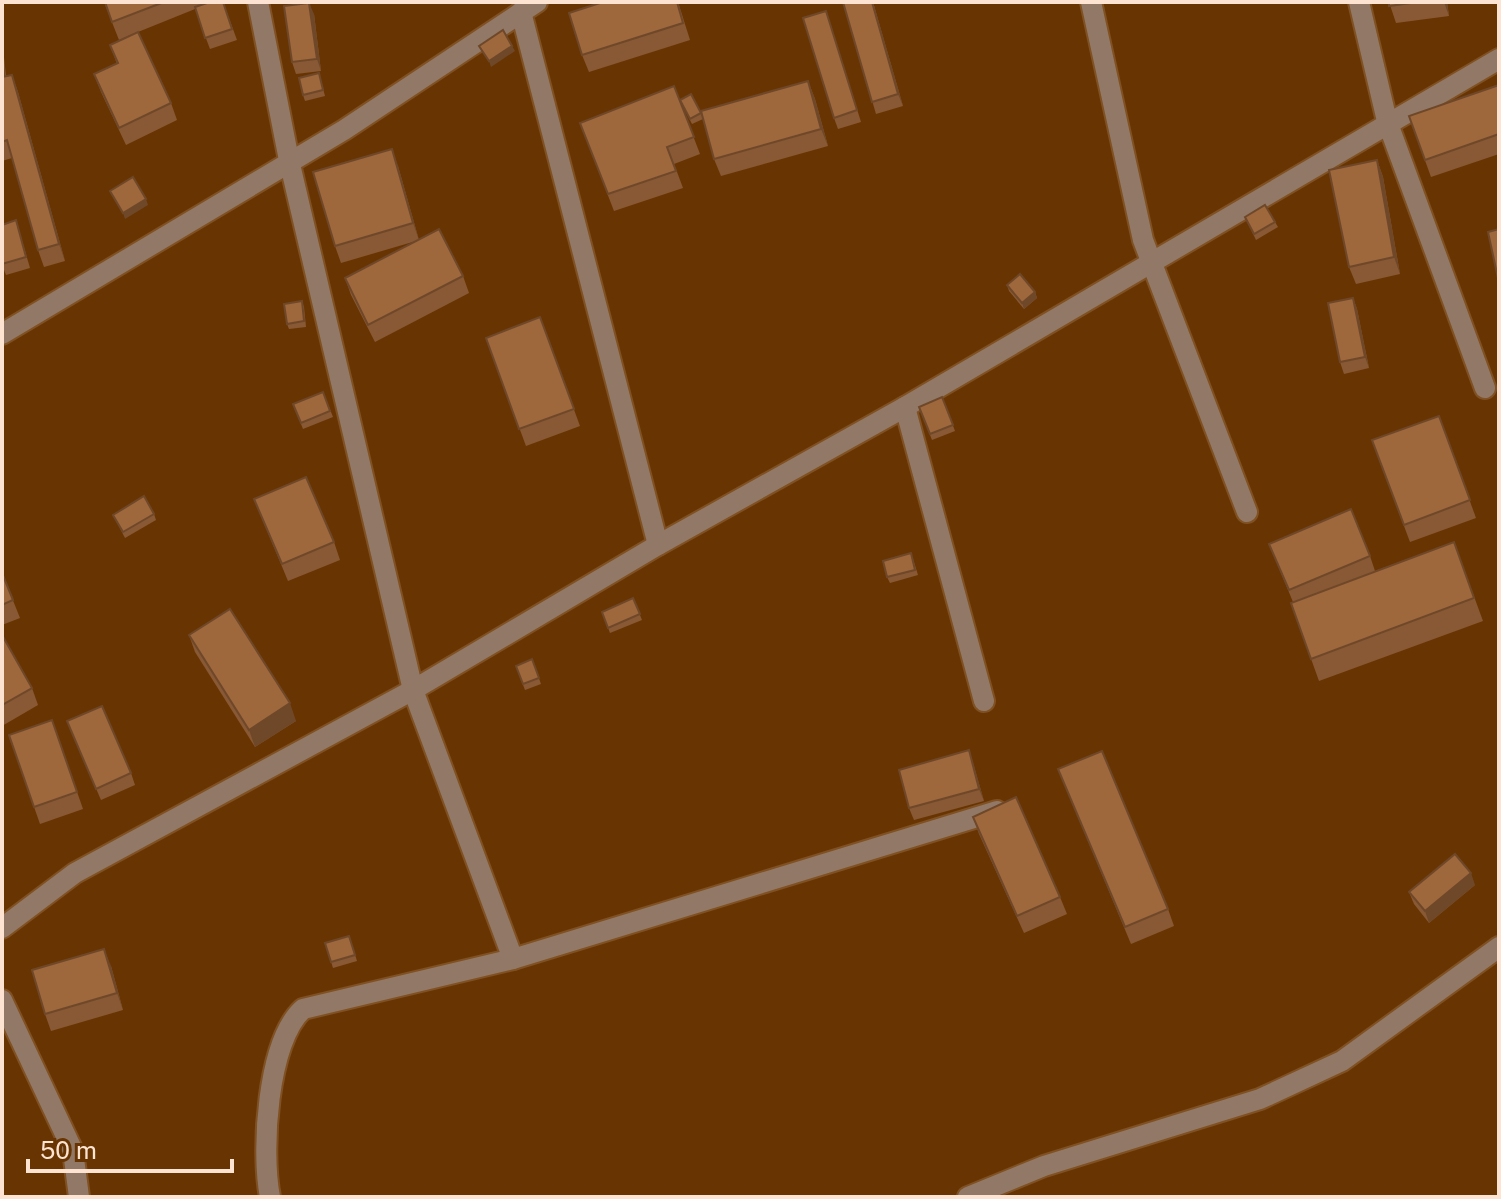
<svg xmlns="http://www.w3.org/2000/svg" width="1501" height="1199" font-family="'Public Sans',sans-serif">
	<rect width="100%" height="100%" fill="#683502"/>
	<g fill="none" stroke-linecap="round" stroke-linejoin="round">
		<g stroke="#805123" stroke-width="24">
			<g id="minor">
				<polyline points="258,2 289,160 413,690 513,959"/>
				<polyline points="1091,2 1143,240 1247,512"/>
				<polyline points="1359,2 1387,121 1485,388"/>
				<polyline points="521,12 658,545"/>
				<polyline points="2,334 344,130 537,2"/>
				<polyline points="905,407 984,701"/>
				<polyline points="2,928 75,873 413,690 658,545 905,407 1499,59"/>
				<polyline points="2,1000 73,1151 79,1197"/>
				<path d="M270,1197c-9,-45 -3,-156 33,-188l210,-50 484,-148"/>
				<polyline points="968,1197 1044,1166 1260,1099 1342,1061 1499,947"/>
			</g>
		</g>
		<use href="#minor" stroke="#927967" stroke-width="20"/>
	</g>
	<g fill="#885934">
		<polygon points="104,2 223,2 237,40 210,49 195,9 138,32 171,103 177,120 126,145 101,92 94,74 117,64 110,45 137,32 119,40"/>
		<polygon points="603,2 678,2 690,40 589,72 582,55"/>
		<polygon points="843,2 873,2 903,106 876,114"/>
		<polygon points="1389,2 1447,2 1449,16 1396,23"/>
		<polygon points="826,11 861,122 838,129 834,118"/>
		<polygon points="314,14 321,71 296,74 292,62"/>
		<polygon points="2,39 6,76 12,75 18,92 65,261 44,267 38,250 12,158 2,161"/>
		<polygon points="319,73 325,96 305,101 303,95"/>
		<polygon points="808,81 815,99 828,146 721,176 714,159"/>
		<polygon points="1499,85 1499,154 1431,177 1409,116"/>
		<polygon points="674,86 700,154 674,164 683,188 614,211 580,123"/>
		<polygon points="680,100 701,113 703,119 692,124"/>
		<polygon points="1377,160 1383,177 1400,274 1356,284 1349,267"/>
		<polygon points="398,166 419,240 463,276 469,293 375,342 351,295 345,278 416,241 341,263 335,246"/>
		<polygon points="1245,217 1275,222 1278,227 1256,240"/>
		<polygon points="16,220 30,268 6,275 2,265 2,225"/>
		<polygon points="1007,285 1035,292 1037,298 1024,309 1009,291"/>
		<polygon points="1353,298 1357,309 1369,368 1344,374 1340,362"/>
		<polygon points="302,301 304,307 306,327 289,329 287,324"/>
		<polygon points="540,317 580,426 526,446 486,338"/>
		<polygon points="323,392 333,417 303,429 293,404"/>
		<polygon points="942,397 955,431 932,440 919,407"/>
		<polygon points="1439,416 1476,518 1410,542 1372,440"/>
		<polygon points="254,499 334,542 340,560 288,581"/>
		<polygon points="154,514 156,520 125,538 113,515"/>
		<polygon points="1454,542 1483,621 1319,681 1291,603 1293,602 1269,544 1370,556 1375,571"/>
		<polygon points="913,559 918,575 890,583 887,577"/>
		<polygon points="2,573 20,618 2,625"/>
		<polygon points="633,598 642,620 610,633 602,612"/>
		<polygon points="2,635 32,688 38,705 2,726"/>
		<polygon points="189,635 296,721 255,747 195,652"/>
		<polygon points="532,659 541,684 525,690 516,666"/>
		<polygon points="52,720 83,809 40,824 9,735"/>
		<polygon points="67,721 131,773 135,785 101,800"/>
		<polygon points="969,750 984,801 914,820 909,808"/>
		<polygon points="1058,769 1168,909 1174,926 1131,944"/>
		<polygon points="973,817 1060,897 1067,914 1024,933 979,834"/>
		<polygon points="1475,885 1429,923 1414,904 1409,892"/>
		<polygon points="349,936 357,961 333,968 325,943"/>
		<polygon points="111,966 123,1010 51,1031 45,1014"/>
	</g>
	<g fill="#6f482a">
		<polygon points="872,2 873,2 903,106 898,94"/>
		<polygon points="1444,2 1447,2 1449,16"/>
		<polygon points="309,3 314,14 321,71 317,59"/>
		<polygon points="2,39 6,85 2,74"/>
		<polygon points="512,46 515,51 491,67 489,61"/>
		<polygon points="12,75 18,92 65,261 59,244"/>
		<polygon points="808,81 815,99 828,146 821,129"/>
		<polygon points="392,149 398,166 419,240 413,223"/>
		<polygon points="1377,160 1383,177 1400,274 1394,257"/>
		<polygon points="146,199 148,205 125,219 123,213"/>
		<polygon points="1035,292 1037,298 1024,309 1022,303"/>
		<polygon points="1353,298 1357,309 1369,368 1365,357"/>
		<polygon points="290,703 296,721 255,747 249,730"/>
		<polygon points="969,750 973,762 984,801 979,789"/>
		<polygon points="1471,873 1475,885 1429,923 1425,911"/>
		<polygon points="104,949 111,966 123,1010 117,993"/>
	</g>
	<g fill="#9e673c" stroke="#6f482a" stroke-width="2">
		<polygon points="105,2 164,2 112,22"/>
		<polygon points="210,2 223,2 232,29 205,38 195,7"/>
		<polygon points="603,2 677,2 683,23 582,55 569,13"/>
		<polygon points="843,2 872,2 898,94 872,102"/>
		<polygon points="1389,2 1418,2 1389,6"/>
		<polygon points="309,3 317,59 292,62 284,6"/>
		<polygon points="826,11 857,110 834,118 803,18"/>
		<polygon points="503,30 512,46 489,61 479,46"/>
		<polygon points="138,32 171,103 119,128 94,74 118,63 110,45"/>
		<polygon points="319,73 323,90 303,95 299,78"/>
		<polygon points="12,75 59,244 38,250 7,140 2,142 2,77"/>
		<polygon points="808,81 821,129 714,159 701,111"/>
		<polygon points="1499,85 1499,134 1425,160 1409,116"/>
		<polygon points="674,86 694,137 667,147 676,171 608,194 580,123"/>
		<polygon points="691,94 701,113 690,119 680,100"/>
		<polygon points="392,149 413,223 335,246 313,172"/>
		<polygon points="1377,160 1394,257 1349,267 1329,170"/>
		<polygon points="133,177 146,199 123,213 110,191"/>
		<polygon points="1265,205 1275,222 1254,234 1245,217"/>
		<polygon points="16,220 26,257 2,264 2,225"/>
		<polygon points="439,229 463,276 368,325 345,278"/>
		<polygon points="1499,229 1499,283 1488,232"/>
		<polygon points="1020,274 1035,292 1022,303 1007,285"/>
		<polygon points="1353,298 1365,357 1340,362 1328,303"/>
		<polygon points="302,301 304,321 287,324 284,304"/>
		<polygon points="540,317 574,409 519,429 486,338"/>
		<polygon points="323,392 330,411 301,423 293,404"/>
		<polygon points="942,397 953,425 930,434 919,407"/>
		<polygon points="1439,416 1470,500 1404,525 1372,440"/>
		<polygon points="306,477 334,542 282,564 254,499"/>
		<polygon points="144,496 154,514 123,532 113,515"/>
		<polygon points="1351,509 1370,556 1289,590 1269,544"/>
		<polygon points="1454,542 1474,598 1311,659 1291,603"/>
		<polygon points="911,553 915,570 887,577 883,561"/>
		<polygon points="2,573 13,600 2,605"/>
		<polygon points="633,598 640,614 608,628 602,612"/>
		<polygon points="230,609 290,703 249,730 189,635"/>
		<polygon points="2,635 32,688 2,705"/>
		<polygon points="532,659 539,678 523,684 516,666"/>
		<polygon points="102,706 131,773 96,789 67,721"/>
		<polygon points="52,720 77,792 34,807 9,735"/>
		<polygon points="969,750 979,789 909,808 899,770"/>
		<polygon points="1102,751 1168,909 1125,927 1058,769"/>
		<polygon points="1016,797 1060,897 1017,916 973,817"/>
		<polygon points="1455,854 1471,873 1425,911 1409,892"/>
		<polygon points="349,936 355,955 331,962 325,943"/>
		<polygon points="104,949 117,993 45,1014 32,970"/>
	</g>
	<rect width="1501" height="1199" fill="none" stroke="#fde3d1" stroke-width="8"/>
	<path d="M28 1159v12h204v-12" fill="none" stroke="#fde3d1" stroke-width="4"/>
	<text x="40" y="1159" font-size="24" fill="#fde3d1" stroke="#683502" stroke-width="6" paint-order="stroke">50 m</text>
</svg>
